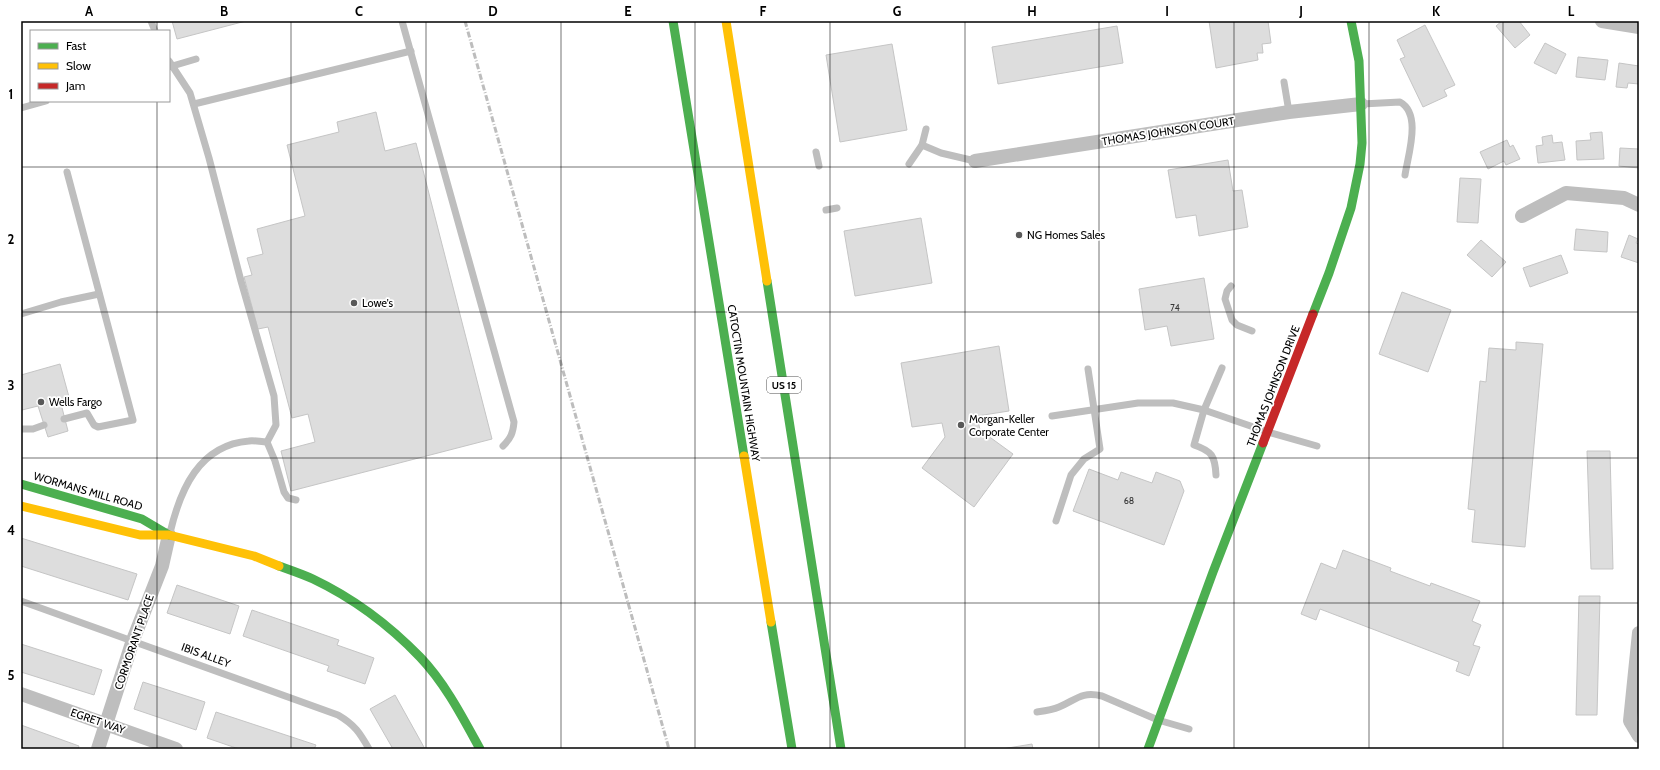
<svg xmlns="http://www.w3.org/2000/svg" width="1660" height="770" font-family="Cabin,sans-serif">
	<rect width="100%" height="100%" fill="#fff"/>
	<g fill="#ddd" stroke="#c5c5c5">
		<polygon points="172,21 246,21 177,39"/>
		<polygon points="1209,21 1268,21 1271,43 1262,44 1263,53 1257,53 1258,60 1216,68"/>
		<polygon points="1502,21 1519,21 1530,35 1515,48 1496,26"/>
		<polygon points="1425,25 1455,85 1444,90 1447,96 1423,107 1400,59 1405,57 1397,40"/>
		<polygon points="1117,26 1123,63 998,84 992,47"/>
		<polygon points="1545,43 1566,54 1556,74 1534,63"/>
		<polygon points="892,44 907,130 840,142 826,55"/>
		<polygon points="1578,57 1608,60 1605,80 1576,77"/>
		<polygon points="1619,63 1639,66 1639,84 1628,83 1627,88 1616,87"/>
		<polygon points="376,112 385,151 416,143 492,439 291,491 281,451 315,442 308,414 292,418 268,327 258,329 244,277 252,275 247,258 263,254 257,229 305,216 287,145 339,132 337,122"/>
		<polygon points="1602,132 1604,159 1577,160 1576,141 1591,140 1590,133"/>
		<polygon points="1552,135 1553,143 1562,142 1565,160 1538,163 1536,146 1543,145 1542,137"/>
		<polygon points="1507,140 1510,147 1513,145 1520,159 1506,165 1504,161 1488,169 1480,152"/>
		<polygon points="1620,148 1639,149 1639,168 1619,166"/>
		<polygon points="1228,160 1233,191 1242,190 1248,227 1199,236 1196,215 1176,218 1168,170"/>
		<polygon points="1460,178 1481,179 1478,223 1457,222"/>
		<polygon points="921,218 932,283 855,296 844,231"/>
		<polygon points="1576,229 1608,232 1607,252 1574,250"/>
		<polygon points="1629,235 1638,239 1636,243 1639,244 1639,263 1621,257"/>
		<polygon points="1481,240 1506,262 1492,277 1467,255"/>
		<polygon points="1561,255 1568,273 1530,287 1523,268"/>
		<polygon points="1204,278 1214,339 1171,346 1167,326 1145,330 1139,289"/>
		<polygon points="1402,292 1451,310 1428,372 1379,354"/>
		<polygon points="1516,342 1543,344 1525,547 1472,542 1475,510 1468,509 1480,381 1486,382 1489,348 1516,350"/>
		<polygon points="999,346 1009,411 977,416 980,430 1013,454 974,507 922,468 945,437 942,423 912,427 901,363"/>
		<polygon points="60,364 69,397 60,400 68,431 48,437 38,406 22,410 21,405 21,375"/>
		<polygon points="1587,451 1610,451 1613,569 1591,569"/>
		<polygon points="1089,469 1118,480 1121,472 1152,483 1156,472 1180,481 1184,491 1164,545 1073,511"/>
		<polygon points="21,538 137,574 128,600 21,566"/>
		<polygon points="1343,550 1391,568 1390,571 1430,586 1431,583 1480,601 1472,621 1481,625 1473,645 1480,647 1469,676 1456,671 1459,662 1320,609 1316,620 1301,614 1321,563 1336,569"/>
		<polygon points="177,585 239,606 230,634 167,613"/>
		<polygon points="1579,596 1600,596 1597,715 1576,715"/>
		<polygon points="252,610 339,640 337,645 374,658 365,684 327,671 329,666 243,636"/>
		<polygon points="21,644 102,670 94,695 21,672"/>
		<polygon points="143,682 205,702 196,730 134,709"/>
		<polygon points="395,695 425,749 393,749 370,709"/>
		<polygon points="216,712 316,745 314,749 239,749 207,738"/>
		<polygon points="21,725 79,746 78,749 21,749"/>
		<polygon points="1032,744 1033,749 1002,749"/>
	</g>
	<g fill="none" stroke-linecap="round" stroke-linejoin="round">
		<g stroke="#bebebe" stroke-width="7">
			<polyline points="151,21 155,31"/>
			<path d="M402,21l112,401c-1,11 -3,16 -11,24"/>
			<polyline points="169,61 190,93 209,158 241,281 274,396 276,425 267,442"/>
			<polyline points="169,67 196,59"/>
			<polyline points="1284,82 1289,112"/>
			<polyline points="194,104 411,51"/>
			<path d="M1362,104l38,-2c22,12 8,53 5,73"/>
			<polyline points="21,108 46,101"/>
			<polyline points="922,145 941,153 975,161"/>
			<polyline points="816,152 819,166"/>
			<polyline points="909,164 922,145 926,129"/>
			<polyline points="826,210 837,208"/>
			<polyline points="1231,286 1227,291 1225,299 1232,320 1237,325 1252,331"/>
			<polyline points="21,314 61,302 99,294"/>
			<polyline points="1052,416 1138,403 1173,403 1204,410 1268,432 1317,446"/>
			<polyline points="64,419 87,413 94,425 98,427 133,420 67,172"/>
			<polyline points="21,429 33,429 44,425"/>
			<polyline points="267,442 275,461 284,492 288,498 296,500"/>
			<path d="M1216,475c-1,-19 -4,-24 -22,-30l10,-35 18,-42"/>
			<polyline points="1056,521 1071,475 1084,459 1100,449 1088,369"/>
			<path d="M170,533c10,-43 29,-88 79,-92 5,-1 12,1 18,1"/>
			<path d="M21,601l317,114c17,10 22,18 31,34"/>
			<path d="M1037,712c7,-1 15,-2 22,-5 17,-7 22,-16 43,-11l56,24 31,9"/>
		</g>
		<g stroke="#bebebe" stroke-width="14">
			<polyline points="1602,21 1639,27"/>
			<polyline points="975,161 1289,112 1361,104"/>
			<polyline points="1522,216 1566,193 1624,198 1639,205"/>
			<polyline points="1639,633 1630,721 1639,736"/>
			<polyline points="21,694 176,749"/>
			<polyline points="98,749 133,640 162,566 169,535"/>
		</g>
		<g stroke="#4caf50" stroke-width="9">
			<polyline points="673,21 744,456"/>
			<polyline points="767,281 841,749"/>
			<polyline points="1313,314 1329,273 1351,208 1360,164 1362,143 1359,61 1351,21"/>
			<polyline points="21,484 142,519 169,535"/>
			<path d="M279,566c11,4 23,8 34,13 40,19 77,47 107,78 25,26 43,61 60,92"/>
			<polyline points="771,622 792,749"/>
			<polyline points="1148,749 1213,572 1263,443"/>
		</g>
		<g stroke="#ffc107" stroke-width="9">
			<polyline points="726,21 767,281"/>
			<polyline points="744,456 771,622"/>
			<polyline points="21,506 140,535 169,535 254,556 279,566"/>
		</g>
		<polyline stroke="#c62828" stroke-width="9" points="1263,443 1313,314"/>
		<polyline stroke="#bdbdbd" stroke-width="3" stroke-dasharray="6 2 1 2" stroke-linecap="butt" points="465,21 669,749"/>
	</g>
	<path fill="none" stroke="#000" stroke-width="1" stroke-opacity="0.55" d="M157,21v10M291,21v728M426,21v728M561,21v728M695,21v728M830,21v728M965,21v728M1099,21v728M1234,21v728M1369,21v728M1503,21v728M157,101v648M21,167h1618M21,312h1618M21,458h1618M21,603h1618"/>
	<g fill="#595959" stroke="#fff" stroke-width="1.5">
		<circle cx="1019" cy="235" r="4"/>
		<circle cx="354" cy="303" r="4"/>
		<circle cx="41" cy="402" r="4"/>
		<circle cx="961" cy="425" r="4"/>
	</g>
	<g text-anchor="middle" stroke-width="3.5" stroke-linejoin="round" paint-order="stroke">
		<g font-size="9" fill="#373737">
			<text x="1175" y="311">74</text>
			<text x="1129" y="504">68</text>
		</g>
		<rect fill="#fff" stroke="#4c4c4c" stroke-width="1" x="767" y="377" width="34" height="16" rx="3"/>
		<g font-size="10" font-weight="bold" fill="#000">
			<text x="784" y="389">US 15</text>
		</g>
		<g font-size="11" fill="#000" stroke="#fff">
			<text transform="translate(1168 131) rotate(-9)" y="4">THOMAS JOHNSON COURT</text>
			<text transform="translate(744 383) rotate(81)" y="4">CATOCTIN MOUNTAIN HIGHWAY</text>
			<text transform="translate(1273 386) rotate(-69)" y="4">THOMAS JOHNSON DRIVE</text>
			<text transform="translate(88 491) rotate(16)" y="4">WORMANS MILL ROAD</text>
			<text transform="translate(134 642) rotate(-71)" y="4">CORMORANT PLACE</text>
			<text transform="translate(206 655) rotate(20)" y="4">IBIS ALLEY</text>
			<text transform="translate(98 721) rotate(19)" y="4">EGRET WAY</text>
		</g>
		<g font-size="11" fill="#000" stroke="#fff" text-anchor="start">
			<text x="1027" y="239">NG Homes Sales</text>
			<text x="362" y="307">Lowe's</text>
			<text x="49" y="406">Wells Fargo</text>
			<text x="969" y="423">Morgan-Keller<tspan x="969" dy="13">Corporate Center</tspan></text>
		</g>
	</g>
	<rect width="1660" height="770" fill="none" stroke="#ffffff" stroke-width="44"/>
	<rect x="30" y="30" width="140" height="72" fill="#ffffff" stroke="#999999"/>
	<rect x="38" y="43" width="20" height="6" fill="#4caf50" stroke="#999999"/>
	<text x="66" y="50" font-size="12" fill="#000000">Fast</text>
	<rect x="38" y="63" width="20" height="6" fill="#ffc107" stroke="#999999"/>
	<text x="66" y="70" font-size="12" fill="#000000">Slow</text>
	<rect x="38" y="83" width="20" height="6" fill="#c62828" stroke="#999999"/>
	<text x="66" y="90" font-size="12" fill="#000000">Jam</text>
	<rect x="22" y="22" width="1616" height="726" fill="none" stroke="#000" stroke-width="1.5"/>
	<g font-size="13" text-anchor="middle" font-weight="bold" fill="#000">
		<text x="89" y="16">A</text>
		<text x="224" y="16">B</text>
		<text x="359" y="16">C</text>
		<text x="493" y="16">D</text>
		<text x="628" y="16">E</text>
		<text x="763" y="16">F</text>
		<text x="897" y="16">G</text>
		<text x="1032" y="16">H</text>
		<text x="1167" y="16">I</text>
		<text x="1301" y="16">J</text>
		<text x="1436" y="16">K</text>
		<text x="1571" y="16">L</text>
		<text x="11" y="99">1</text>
		<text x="11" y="244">2</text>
		<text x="11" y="390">3</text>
		<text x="11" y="535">4</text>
		<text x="11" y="680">5</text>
	</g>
</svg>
